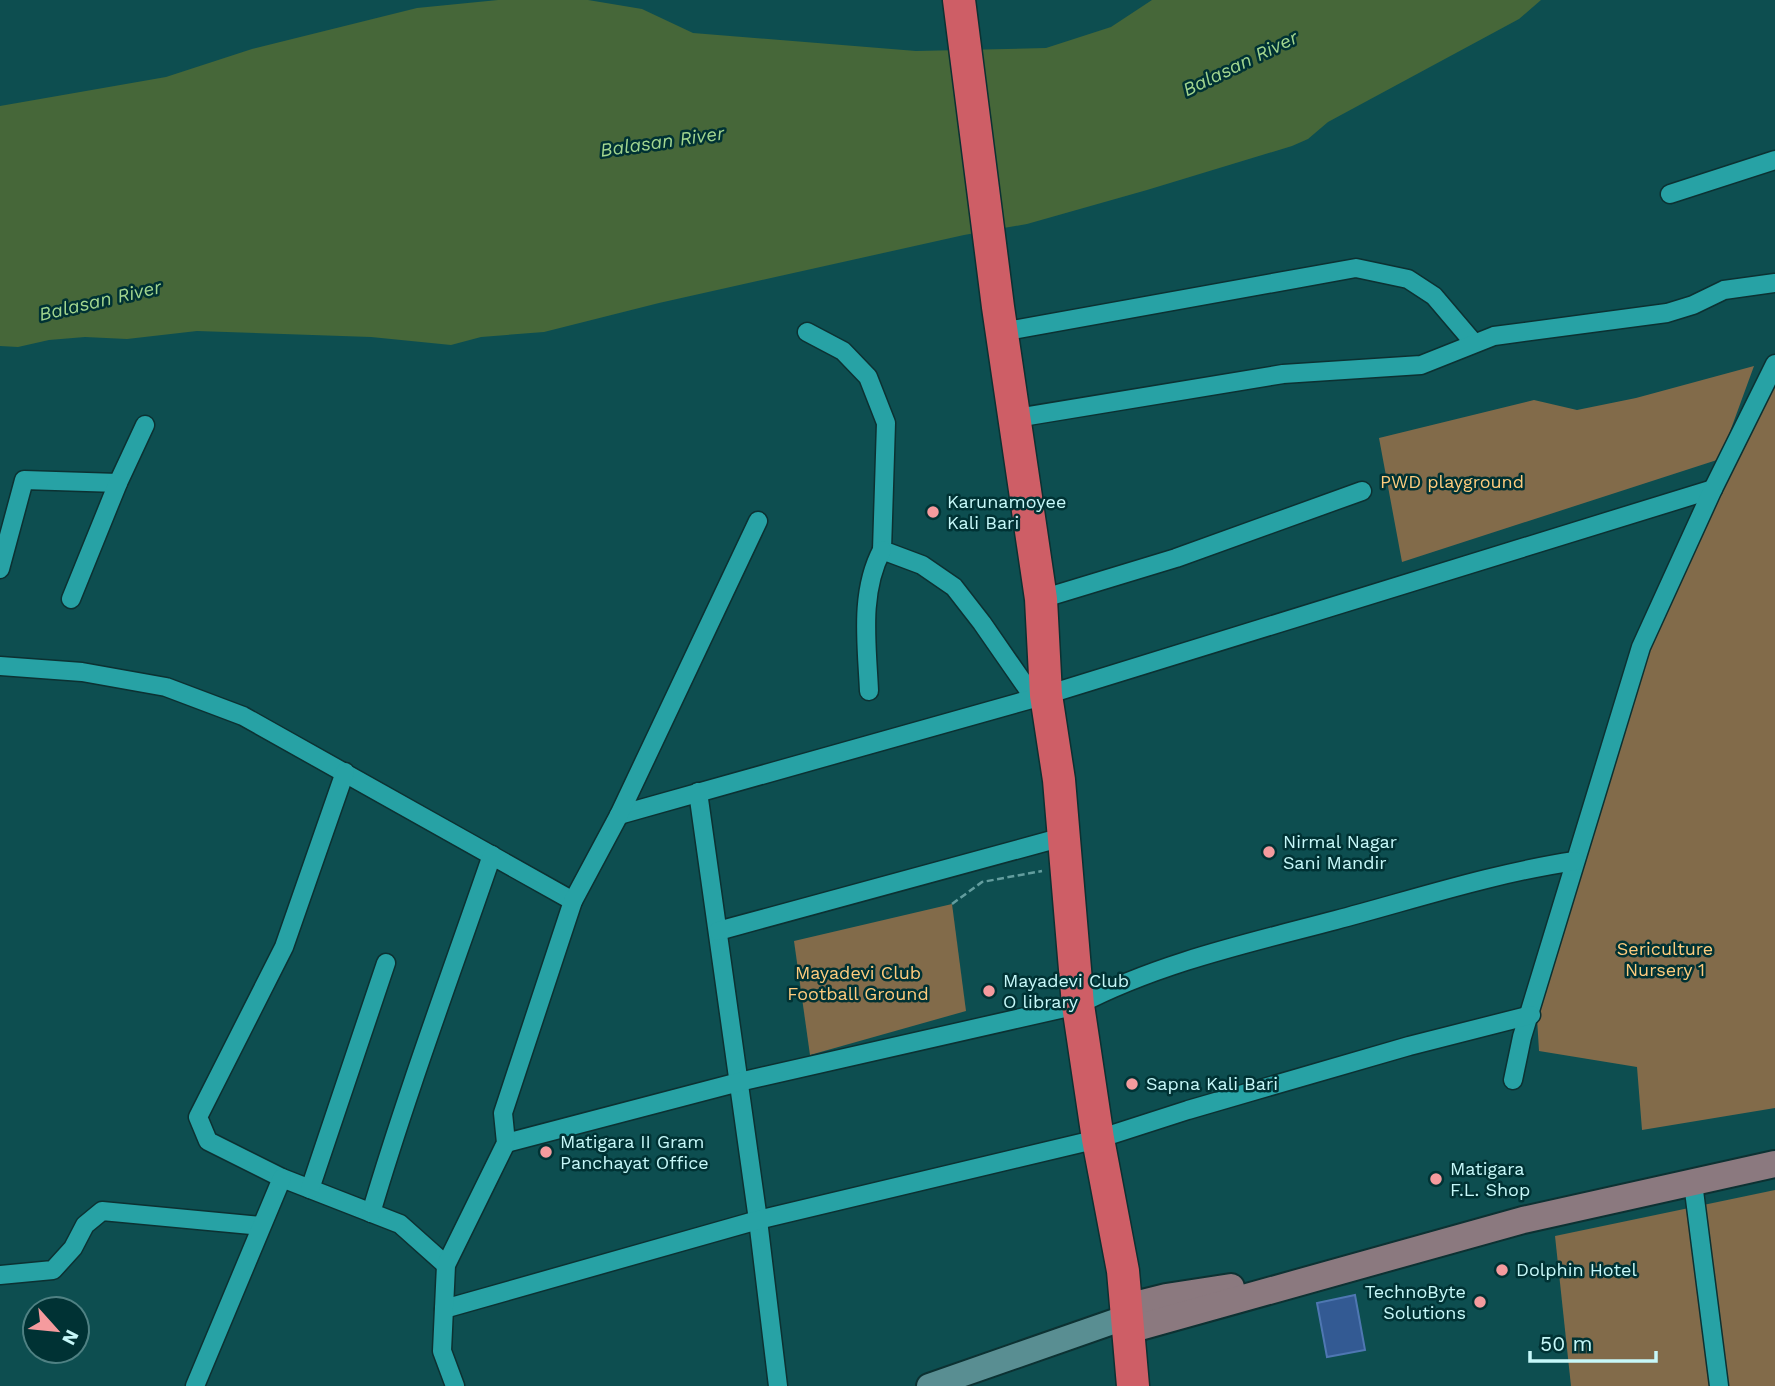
<svg xmlns="http://www.w3.org/2000/svg" width="1775" height="1386" font-family="'Work Sans',sans-serif">
	<rect width="100%" height="100%" fill="#0d4e50"/>
	<g fill="#826b4a">
		<polygon points="1754,366 1720,459 1402,562 1379,438 1534,400 1577,410 1636,398"/>
		<polygon points="1775,377 1775,1108 1642,1130 1637,1067 1539,1051 1537,1018 1644,655"/>
		<polygon points="952,904 966,1011 810,1055 794,941"/>
		<polygon points="1775,1190 1775,1386 1571,1386 1555,1236"/>
	</g>
	<polygon fill="#466739" points="498,0 588,0 642,9 693,33 916,51 1046,48 1111,27 1152,0 1541,0 1519,19 1328,122 1308,139 1292,146 1147,190 1027,224 964,235 659,303 544,332 481,337 451,345 371,337 197,331 127,339 85,337 49,340 18,347 0,346 0,106 166,77 252,49 417,8"/>
	<polygon fill="#335a93" stroke="#4f77b2" stroke-width="2" points="1355,1295 1365,1350 1327,1357 1317,1303"/>
	<g fill="none" stroke-linecap="round" stroke-linejoin="round">
		<g stroke="#0c3132" stroke-width="21">
			<g id="street">
				<polyline points="1670,194 1775,160"/>
				<polyline points="807,332 843,351 868,377 886,423 882,550 922,565 954,587 982,623 1034,698"/>
				<polyline points="1001,332 1356,268 1408,279 1434,296 1474,343"/>
				<polyline points="1016,418 1283,374 1421,365 1494,336 1667,313 1693,305 1724,290 1775,283"/>
				<polyline points="0,569 24,480 118,483"/>
				<polyline points="71,599 118,483 145,425"/>
				<polyline points="1041,599 1176,558 1362,491"/>
				<polyline points="0,666 82,672 166,687 243,716 573,901"/>
				<path d="M869,691c-2,-46 -10,-98 13,-141"/>
				<polyline points="345,772 284,947 198,1117 208,1141 282,1178 400,1224 446,1265"/>
				<polyline points="698,792 758,1220 778,1386"/>
				<polyline points="619,815 1046,695 1713,489"/>
				<polyline points="718,931 1063,837"/>
				<polyline points="1513,1080 1522,1037 1641,647 1713,489 1775,364"/>
				<path d="M506,1143l233,-61 339,-77c80,-42 171,-62 258,-85 79,-21 158,-47 239,-59"/>
				<polyline points="1693,1183 1719,1386"/>
				<polyline points="310,1189 386,963"/>
				<path d="M371,1213c36,-121 80,-239 121,-358"/>
				<polyline points="0,1275 53,1270 73,1248 85,1225 102,1211 261,1226"/>
				<polyline points="444,1309 758,1220 1098,1139 1188,1110 1409,1046 1531,1015"/>
				<polyline points="195,1386 282,1178"/>
				<polyline points="455,1386 442,1351 446,1265 506,1143 503,1113 573,901 619,815 758,521"/>
			</g>
		</g>
		<g stroke="#0c3132" stroke-width="28">
			<polyline id="secondary" points="929,1386 1127,1317"/>
		</g>
		<g stroke="#0c3132" stroke-width="30">
			<g id="primary">
				<polyline points="1126,1307 1166,1297 1231,1287"/>
				<polyline points="1129,1330 1523,1220 1775,1164"/>
			</g>
		</g>
		<g stroke="#0c3132" stroke-width="35">
			<polyline id="highway" points="959,0 998,307 1041,599 1046,695 1059,780 1078,1005 1098,1139 1123,1271 1133,1386"/>
		</g>
		<polyline stroke="#639d9e" stroke-width="2.5" stroke-dasharray="7 3.5" stroke-linecap="butt" points="952,904 982,882 1042,871"/>
		<use href="#street" stroke="#27a2a5" stroke-width="18"/>
		<use href="#secondary" stroke="#598e92" stroke-width="24"/>
		<use href="#primary" stroke="#8b797f" stroke-width="26"/>
		<use href="#highway" stroke="#ce5e66" stroke-width="32"/>
	</g>
	<g fill="#f59b9e" stroke="#003234" stroke-width="2.5">
		<circle cx="933" cy="512" r="7"/>
		<circle cx="1269" cy="852" r="7"/>
		<circle cx="989" cy="991" r="7"/>
		<circle cx="1132" cy="1084" r="7"/>
		<circle cx="546" cy="1152" r="7"/>
		<circle cx="1436" cy="1179" r="7"/>
		<circle cx="1502" cy="1270" r="7"/>
		<circle cx="1480" cy="1302" r="7"/>
	</g>
	<g text-anchor="middle" stroke-width="5" stroke-linejoin="round" paint-order="stroke">
		<g font-size="18" fill="#fecc7e" stroke="#003234">
			<text x="1452" y="488">PWD playground</text>
			<text x="1665" y="955">Sericulture<tspan x="1665" dy="21">Nursery 1</tspan></text>
			<text x="858" y="979">Mayadevi Club<tspan x="858" dy="21">Football Ground</tspan></text>
		</g>
		<g font-size="18" fill="#c6f8f9" stroke="#003234" text-anchor="start">
			<text x="947" y="508">Karunamoyee<tspan x="947" dy="21">Kali Bari</tspan></text>
			<text x="1283" y="848">Nirmal Nagar<tspan x="1283" dy="21">Sani Mandir</tspan></text>
			<text x="1003" y="987">Mayadevi Club<tspan x="1003" dy="21">O library</tspan></text>
			<text x="1146" y="1090">Sapna Kali Bari</text>
			<text x="560" y="1148">Matigara II Gram<tspan x="560" dy="21">Panchayat Office</tspan></text>
			<text x="1450" y="1175">Matigara<tspan x="1450" dy="21">F.L. Shop</tspan></text>
			<text x="1516" y="1276">Dolphin Hotel</text>
			<text x="1466" y="1298" text-anchor="end">TechnoByte<tspan x="1466" dy="21">Solutions</tspan></text>
		</g>
		<g font-size="19" font-style="italic" fill="#a2d68f" stroke="#003234">
			<text transform="translate(1240 63) rotate(-26)" y="7">Balasan River</text>
			<text transform="translate(662 141) rotate(-8)" y="7">Balasan River</text>
			<text transform="translate(100 300) rotate(-13)" y="7">Balasan River</text>
		</g>
	</g>
	<g transform="translate(56 1330) rotate(117)"><circle r="33" fill="#003234" stroke="#4f8183" stroke-width="2"/>
	<path d="M0-5L12 26L0 18L-12 26Z" fill="#f59b9e"/>
	<text y="-10" font-size="19" font-weight="bold" text-anchor="middle" fill="#c6f8f9">N</text>
	</g>
	<path d="M1530 1351v10h126v-10" fill="none" stroke="#c6f8f9" stroke-width="3.5"/>
	<text x="1540" y="1351" font-size="21" fill="#c6f8f9" stroke="#003234" stroke-width="5" paint-order="stroke">50 m</text>
</svg>
